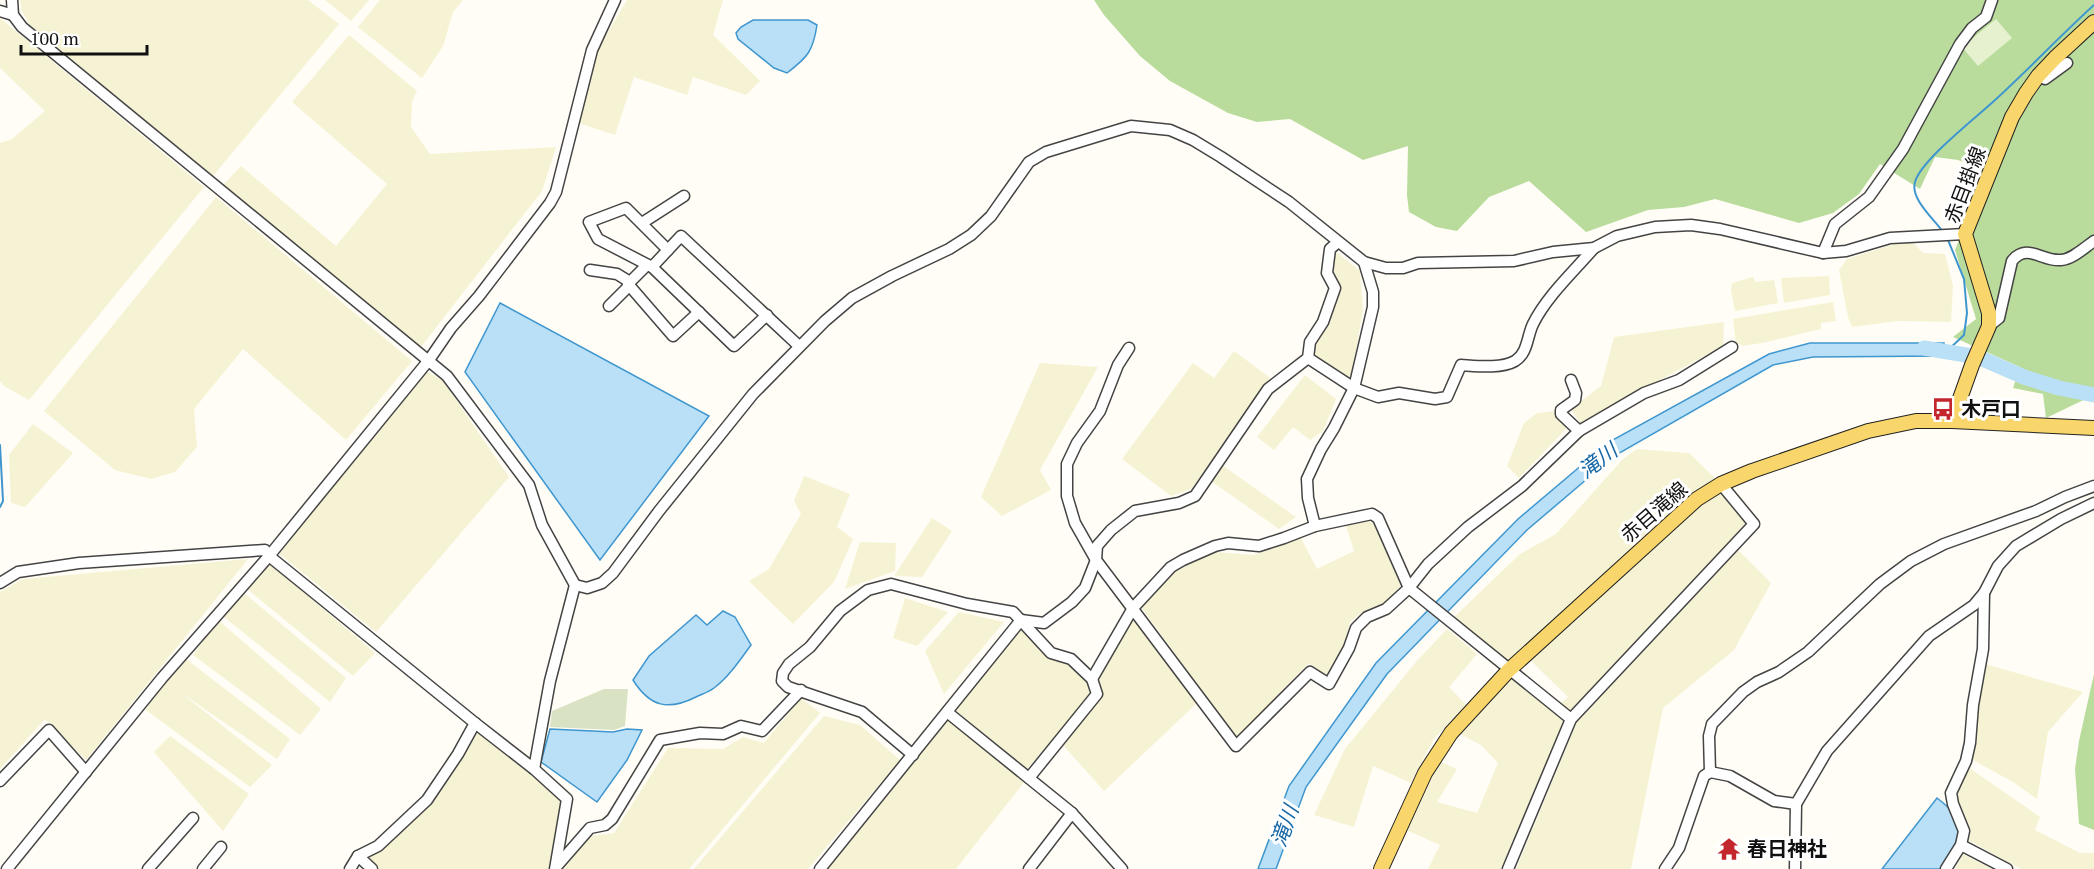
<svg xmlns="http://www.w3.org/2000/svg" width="2094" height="869" font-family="'PT Serif','Noto Sans JP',serif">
	<rect width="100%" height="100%" fill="#fffdf5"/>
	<g fill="#f6f3d4">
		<polygon points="20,0 308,0 339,24 213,176 30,25 22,11"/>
		<polygon points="325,0 369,0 351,21"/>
		<polygon points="380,0 463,0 453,12 443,46 422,78 358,27"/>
		<polygon points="627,0 723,0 713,35 760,81 746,95 693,77 687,95 634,77 615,135 575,122 598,49"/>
		<polygon points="0,18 204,187 29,400 4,386 0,381 0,143 12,139 45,111 0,68"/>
		<polygon points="349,35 417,91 412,102 411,127 430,154 556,147 542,191 421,347 223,185 241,166 336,246 387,184 292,102"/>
		<polygon points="216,197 412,361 346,440 243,349 194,409 197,447 175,472 151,479 115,470 44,411"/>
		<polygon points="1910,239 1923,253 1945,254 1953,286 1951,322 1897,321 1852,327 1848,317 1839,270 1847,259"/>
		<polygon points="1335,251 1360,271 1363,309 1351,379 1313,356 1317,338 1338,289 1330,273"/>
		<polygon points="1829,276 1830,295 1784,303 1781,278"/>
		<polygon points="1753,277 1755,282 1774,280 1778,303 1735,311 1731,290 1732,283"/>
		<polygon points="1833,302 1836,321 1821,323 1821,329 1762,343 1742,346 1740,344 1736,344 1733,319"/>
		<polygon points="1724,322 1723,346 1580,423 1571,409 1601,386 1614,337"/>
		<polygon points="1234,351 1273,380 1191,489 1171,496 1122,459 1193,363 1214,378"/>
		<polygon points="1040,363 1098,367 1040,470 1051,490 1002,516 981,497"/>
		<polygon points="425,370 443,381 509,477 376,632 276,551"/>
		<polygon points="1305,375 1336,399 1323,431 1310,440 1293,427 1274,450 1257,437"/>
		<polygon points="1555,411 1566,429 1519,478 1507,466 1524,423 1537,413"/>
		<polygon points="33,424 73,453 25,507 11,503 9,455"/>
		<polygon points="1637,449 1689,453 1718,481 1673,510 1507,664 1453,618 1520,554 1556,534 1623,459"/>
		<polygon points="1222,465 1296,517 1279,529 1211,481"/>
		<polygon points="804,476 850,494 837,527 853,539 834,582 793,624 749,581 769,569 801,514 794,501"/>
		<polygon points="1720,492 1746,524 1700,577 1570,716 1558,706 1568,697 1530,660 1683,518"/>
		<polygon points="932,518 952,531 922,577 894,576"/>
		<polygon points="1373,521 1401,586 1384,603 1364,611 1350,622 1344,648 1327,678 1309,663 1236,738 1141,607 1175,569 1216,552 1254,555 1301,538 1317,569 1354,551 1345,523"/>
		<polygon points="860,542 896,543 895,571 845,589"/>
		<polygon points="1738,550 1771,583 1734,650 1663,708 1631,869 1516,869 1577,722"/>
		<polygon points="248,559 86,760 45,719 0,769 0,592 23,579"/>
		<polygon points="269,563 375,653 353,676 247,589"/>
		<polygon points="243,592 346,678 330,702 224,617"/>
		<polygon points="905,598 948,612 917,646 893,638"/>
		<polygon points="959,612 1004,622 944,694 925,651"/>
		<polygon points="1133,619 1197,703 1104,791 1063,745 1102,696 1098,679"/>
		<polygon points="218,620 321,709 300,735 193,655"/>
		<polygon points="1021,626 1046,655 1066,662 1087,683 1092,693 1027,769 956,711"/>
		<polygon points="1447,629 1477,654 1449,687 1466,705 1433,740 1411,783 1373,766 1354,827 1314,815 1345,749 1416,662"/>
		<polygon points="186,659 290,739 277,759 180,692 272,765 250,787 146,710 162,678 167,682"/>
		<polygon points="1985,664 2083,692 2048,732 2037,799 2013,782 1971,759"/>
		<polygon points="1510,677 1564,720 1540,781 1501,869 1428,869 1440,845 1406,830 1439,761 1457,769 1437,802 1477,813 1498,763 1481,745 1458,733"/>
		<polygon points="801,698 820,713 689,869 560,869 591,836 614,833 668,748 723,749 743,737 764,743"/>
		<polygon points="946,710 1029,776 956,869 820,869"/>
		<polygon points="824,716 860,725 900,760 808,869 694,869"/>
		<polygon points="476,730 561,800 550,867 548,869 380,869 367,857 432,802 461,760"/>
		<polygon points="170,736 249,794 223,831 154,752"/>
		<polygon points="1968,767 2040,817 2035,830 2080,853 2094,853 2094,869 2021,869 1968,840 1967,822 1956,800 1955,793"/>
		<polygon points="1963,854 1992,869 1955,869"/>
	</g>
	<g fill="#b9dc9c">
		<polygon points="1094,0 2094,0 2094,395 2046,418 2043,394 2013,388 2020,367 1953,337 1976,319 1955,250 1986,171 1958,160 1935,157 1920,189 1880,164 1859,194 1833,213 1799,223 1715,199 1684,207 1648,210 1586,232 1529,181 1489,197 1457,231 1436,227 1409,212 1407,195 1408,146 1363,160 1290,119 1257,122 1228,113 1170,81 1140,56 1104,15"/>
		<polygon points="2094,674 2094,830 2079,824 2075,769 2079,741"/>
	</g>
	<polygon fill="#d9e3c4" points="604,689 628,689 625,726 614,730 550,727 552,711"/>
	<polygon fill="#e6f2cf" points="1996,19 2012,38 1978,66 1962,47"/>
	<g fill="#b9e0f7" stroke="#3f96cf" stroke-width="1.5">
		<path d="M753,20h55l9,5c-4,26 -9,32 -30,48l-13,-5 -36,-29 -2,-6 5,-6z"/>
		<polygon points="500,303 709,416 600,560 465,372"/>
		<polygon points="1810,343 1944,343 1941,356 1813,357 1773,365 1614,456 1527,530 1387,674 1306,787 1276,869 1258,869 1289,786 1376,663 1518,519 1609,442 1769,354"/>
		<path d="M723,611l12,6 16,28c-11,15 -23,33 -37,43 -5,4 -12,6 -18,9 -28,14 -46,10 -63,-17l16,-24 47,-41 11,10z"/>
		<polygon points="550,729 613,732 627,729 642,730 627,760 597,802 541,762"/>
		<path d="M1937,798c35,26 22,40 4,71h-59z"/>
	</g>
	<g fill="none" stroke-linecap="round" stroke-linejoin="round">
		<g stroke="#3f96cf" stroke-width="2">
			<path d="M1943,232c-9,-13 -33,-33 -28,-50 6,-22 62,-65 80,-82 34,-31 65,-64 99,-95"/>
			<polyline points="1947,351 1964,335 1967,313 1964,279 1948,240"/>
			<polyline points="0,445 3,501 0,507"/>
		</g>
		<polyline stroke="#b9e0f7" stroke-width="15" points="1924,348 1978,357 2024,377 2059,388 2094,395"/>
		<g stroke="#444" stroke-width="13">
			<g id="minor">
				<polyline points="12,0 13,15 22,27 447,376 529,485 542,525 575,585 550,681 534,769"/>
				<polyline points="0,11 13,15"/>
				<polyline points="2038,76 2045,79 2067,63"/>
				<polyline points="642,223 684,196"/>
				<polyline points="668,250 626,208 589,222 598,239 652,267 734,346 767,315"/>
				<polyline points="1823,253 1835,224 1869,197 1903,149 1960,44 1972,28 1986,17 1992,0"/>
				<polyline points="647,265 628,284 673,336 699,312"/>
				<polyline points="652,267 681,236 799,346"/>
				<polyline points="590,270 617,274 630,282"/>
				<polyline points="609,306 630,285"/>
				<path d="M1989,326l10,-8 13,-57c15,-19 30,1 49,-1 12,-1 23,-12 33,-19"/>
				<polyline points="1129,348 1118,365 1100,411 1077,443 1067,464 1067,496 1075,523 1096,560 1236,746 1310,672 1329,684 1349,648 1356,628 1367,617 1386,609 1409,588 1428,564 1468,527 1522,486 1579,431 1644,393 1679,380 1732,347"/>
				<path d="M1308,358l46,30 24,9 21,-4 36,6 12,-2 14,-32c16,1 40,4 54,-4 13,-8 12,-25 18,-37 13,-27 41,-53 61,-76"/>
				<polyline points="1571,380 1576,393 1575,400 1561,410 1561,414 1579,431"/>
				<polyline points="1315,526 1308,498 1307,479 1321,449 1334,428 1354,388 1373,307 1373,292 1364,262"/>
				<polyline points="0,583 18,572 79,563 265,550 269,556 475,723 534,769 567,799 555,869"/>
				<polyline points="575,585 587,588 602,583 613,573 659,511 753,394 825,321 852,298 892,276 949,249 971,235 991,216 1029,162 1046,152 1131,126 1170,130 1193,140 1221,157 1289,202 1364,262 1386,268 1403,268 1418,263 1514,261 1553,252 1594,248 1617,236 1655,227 1691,225 1720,229 1823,253 1846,251 1890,238 1965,234"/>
				<polyline points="1021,620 1044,623 1072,602 1085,588 1096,560 1097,546 1111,530 1135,511 1179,503 1195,496 1268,389 1308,358 1310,342 1323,322 1335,288 1327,273 1330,249 1338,242"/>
				<polyline points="1092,679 1133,608 1171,567 1183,560 1215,546 1228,543 1259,546 1284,538 1315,526 1372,514 1378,518 1409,588 1571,719"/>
				<polyline points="947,712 1072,813 1122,869"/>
				<polyline points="913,755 862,712 788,687 782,681 783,673 789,664 810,647 840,611 868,590 891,584 967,604 1013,612 1051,653 1071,659 1092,679 1097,694 1029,778"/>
				<polyline points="1710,772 1730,776 1774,801 1796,804"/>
				<polyline points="0,781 49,730 86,772"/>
				<polyline points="1961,845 2007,869"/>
				<polyline points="358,856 372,869"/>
				<polyline points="556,867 590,828 605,825 612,819 660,740 700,733 723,734 741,726 762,731 801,690"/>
				<polyline points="7,869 162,678 269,556 429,360 451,328 479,296 550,203 556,192 592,50 615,0"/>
				<polyline points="148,869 193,818"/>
				<polyline points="203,869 221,847"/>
				<polyline points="350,869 358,856 378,846 427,800 458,754 475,723"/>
				<polyline points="820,869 1021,620"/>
				<polyline points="1029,869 1072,813"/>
				<polyline points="1508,869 1571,719 1754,524 1721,484"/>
				<polyline points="1665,869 1679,848 1704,776 1710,772 1709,736 1712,724 1743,692 1757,682 1779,672 1808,652 1880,584 1911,561 1944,544 2036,511 2065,497 2094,486"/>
				<polyline points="1795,869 1796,804 1827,751 1929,636 1974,605 1984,593 1998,566 2016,546 2061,519 2094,503"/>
				<polyline points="1946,869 1961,845 1964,831 1953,804 1951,793 1966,761 1970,743 1973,705 1983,649 1984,593"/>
			</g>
		</g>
		<g stroke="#222" stroke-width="16">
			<g id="major">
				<polyline points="1952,421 1972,365 1989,326 1989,313 1965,234 2012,117 2026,93 2038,76 2055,58 2094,22"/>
				<polyline points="1381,869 1425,773 1451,733 1509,670 1697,499 1721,484 1752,471 1868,431 1916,421 1952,421 2094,428"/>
			</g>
		</g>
		<use href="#minor" stroke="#fff" stroke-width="10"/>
		<use href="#major" stroke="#f9d66b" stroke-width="14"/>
	</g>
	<defs>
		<g id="bus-bare" transform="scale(1.8)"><path d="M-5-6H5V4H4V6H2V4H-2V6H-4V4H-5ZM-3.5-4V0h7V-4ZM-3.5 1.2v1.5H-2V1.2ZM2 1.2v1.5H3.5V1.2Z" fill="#c4262e" stroke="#fff" stroke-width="2.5" paint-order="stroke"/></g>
		<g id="temple-bare" transform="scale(1.8)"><path d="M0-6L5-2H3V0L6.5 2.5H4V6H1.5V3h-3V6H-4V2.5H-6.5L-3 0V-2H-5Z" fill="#c4262e" stroke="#fff" stroke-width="2.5" paint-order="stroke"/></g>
	</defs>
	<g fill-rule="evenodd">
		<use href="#bus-bare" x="1943" y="409"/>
		<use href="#temple-bare" x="1729" y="849"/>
	</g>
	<g text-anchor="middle" stroke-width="6" stroke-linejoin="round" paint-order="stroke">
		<g font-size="20" fill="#111" stroke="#fff">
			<text transform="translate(1965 185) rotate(-69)" y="7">赤目掛線</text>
			<text transform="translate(1654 512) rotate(-41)" y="7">赤目滝線</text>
		</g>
		<g font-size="20" font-weight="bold" fill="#111" stroke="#fff" text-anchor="start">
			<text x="1961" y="416">木戸口</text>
			<text x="1747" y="856">春日神社</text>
		</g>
		<g font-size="21" font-style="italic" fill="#1768a6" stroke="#fff">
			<text transform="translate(1598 461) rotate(-37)" y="7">滝川</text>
			<text transform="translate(1285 826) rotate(-70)" y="7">滝川</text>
		</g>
	</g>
	<path d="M21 45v9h126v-9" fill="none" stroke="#111111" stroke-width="3"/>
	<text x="30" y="45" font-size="18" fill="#111111" stroke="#ffffff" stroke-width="4.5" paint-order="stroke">100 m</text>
</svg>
